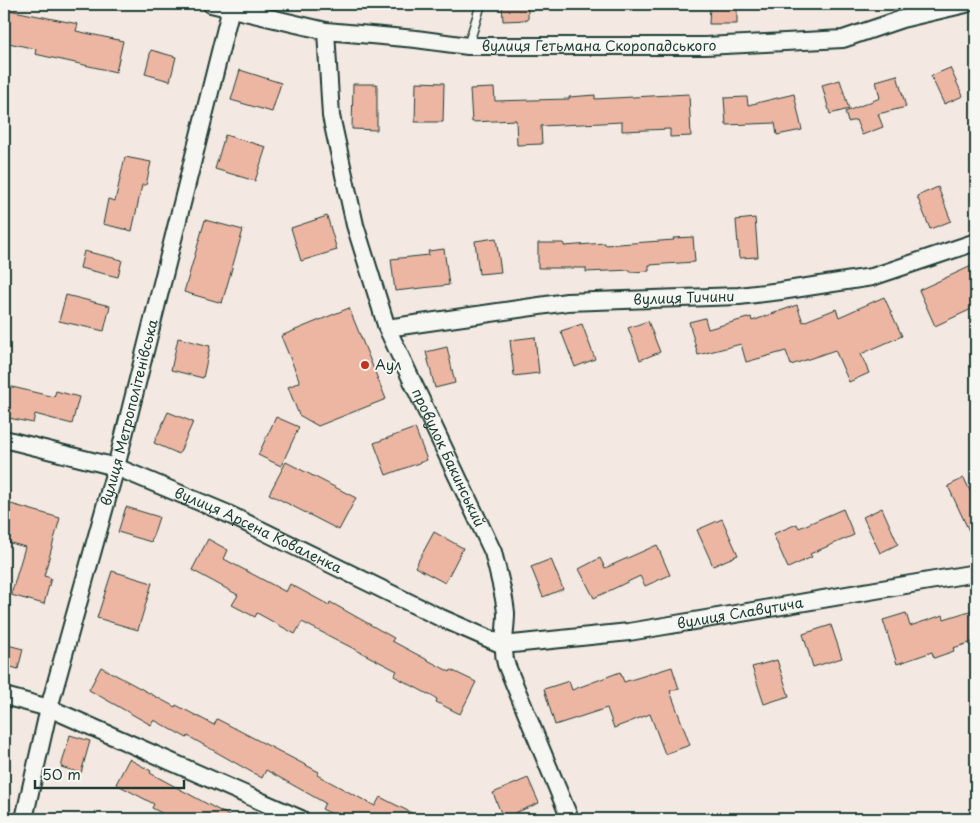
<svg xmlns="http://www.w3.org/2000/svg" width="980" height="823" font-family="'Playpen Sans',sans-serif">
	<rect width="100%" height="100%" fill="#f4e9e2"/>
	<filter id="ink" filterUnits="userSpaceOnUse"><feTurbulence type="fractalNoise" baseFrequency=".02" numOctaves="2"/><feDisplacementMap in="SourceGraphic" scale="10" xChannelSelector="R" yChannelSelector="G"/><feConvolveMatrix kernelMatrix="1 2 1 2 8 2 1 2 1" color-interpolation-filters="sRGB"/></filter>
	<g filter="url(#ink)">
		<g fill="#edb6a3" stroke="#1f3d34">
			<polygon points="502,4 528,4 528,20 503,21"/>
			<polygon points="710,4 737,4 737,24 709,24"/>
			<polygon points="4,9 78,24 76,31 123,41 116,72 35,54 36,49 4,42"/>
			<polygon points="151,50 176,57 170,81 145,74"/>
			<polygon points="950,68 963,96 944,104 931,76"/>
			<polygon points="240,70 281,83 272,112 231,100"/>
			<polygon points="897,75 906,107 878,114 883,127 862,135 856,120 848,122 845,112 880,98 876,81"/>
			<polygon points="840,80 849,109 830,114 822,85"/>
			<polygon points="416,82 444,83 443,122 415,122"/>
			<polygon points="353,84 377,84 377,130 352,129"/>
			<polygon points="494,88 495,101 569,99 569,97 595,95 595,99 689,94 691,136 670,137 670,129 622,131 622,122 541,126 542,144 517,145 516,120 472,122 470,89"/>
			<polygon points="794,94 802,130 777,135 775,123 726,125 724,98 747,97 748,105"/>
			<polygon points="225,135 266,147 255,181 215,169"/>
			<polygon points="125,157 151,162 146,185 142,185 132,231 103,224 108,199 115,201"/>
			<polygon points="938,187 951,221 930,229 917,196"/>
			<polygon points="327,216 337,250 301,261 291,228"/>
			<polygon points="755,218 758,257 739,258 736,220"/>
			<polygon points="205,220 243,230 222,303 184,292"/>
			<polygon points="693,237 695,262 649,265 649,271 630,272 630,270 586,272 586,268 538,268 538,243 564,243 564,246 605,243 605,245 674,240 673,238"/>
			<polygon points="496,238 501,272 479,274 475,241"/>
			<polygon points="444,249 449,285 395,291 391,259 429,255 428,251"/>
			<polygon points="84,251 122,260 118,277 80,268"/>
			<polygon points="976,264 976,307 935,326 919,290"/>
			<polygon points="66,295 110,306 104,331 59,321"/>
			<polygon points="884,297 902,336 861,354 869,373 849,382 835,350 791,365 786,351 746,362 741,344 698,355 689,322 705,318 708,329 751,317 752,321 797,305 803,322 836,309 839,317"/>
			<polygon points="349,308 386,399 318,426 299,415 288,387 300,382 281,336"/>
			<polygon points="648,321 660,352 640,360 628,328"/>
			<polygon points="582,324 595,359 575,367 561,331"/>
			<polygon points="535,337 539,373 514,376 510,340"/>
			<polygon points="178,338 210,346 203,378 171,370"/>
			<polygon points="447,347 455,383 435,388 426,352"/>
			<polygon points="4,385 54,397 56,391 79,397 72,424 35,414 33,423 4,417"/>
			<polygon points="168,412 193,422 179,454 154,443"/>
			<polygon points="276,417 299,427 281,466 258,455"/>
			<polygon points="415,428 427,460 386,475 374,443"/>
			<polygon points="286,462 356,498 339,530 269,494"/>
			<polygon points="964,478 976,504 976,546 948,486"/>
			<polygon points="4,502 60,518 44,576 51,578 44,604 11,595 25,547 4,541"/>
			<polygon points="126,507 159,517 151,542 118,532"/>
			<polygon points="882,508 898,544 880,553 863,517"/>
			<polygon points="843,509 854,535 810,554 812,557 788,568 773,534 797,524 799,528"/>
			<polygon points="722,519 738,555 713,566 697,530"/>
			<polygon points="434,532 463,548 445,583 415,567"/>
			<polygon points="208,539 228,550 224,559 286,592 290,584 329,605 330,602 394,638 392,641 450,672 451,670 476,682 460,714 436,702 437,699 394,676 397,671 302,622 295,634 257,613 255,617 232,605 238,595 192,570"/>
			<polygon points="657,545 670,575 645,586 640,576 594,598 579,569 600,558 605,568"/>
			<polygon points="551,559 563,589 543,597 531,567"/>
			<polygon points="112,571 152,583 138,630 97,618"/>
			<polygon points="976,609 976,641 953,648 954,651 934,658 932,652 897,664 883,620 906,613 910,626 943,615 944,619"/>
			<polygon points="831,625 842,658 813,667 803,634"/>
			<polygon points="4,644 23,649 18,669 4,665"/>
			<polygon points="777,660 789,696 764,704 752,667"/>
			<polygon points="101,667 175,707 176,705 214,725 217,719 319,772 317,775 375,806 380,797 424,819 342,819 322,809 325,803 266,770 262,778 188,736 187,738 154,720 151,725 89,690"/>
			<polygon points="672,667 679,689 670,691 690,745 665,754 650,714 614,728 607,708 555,725 544,689 569,681 572,690 620,672 624,682"/>
			<polygon points="70,735 90,741 81,773 61,767"/>
			<polygon points="129,759 151,771 150,773 235,819 173,819 152,808 154,804 116,784"/>
			<polygon points="528,778 539,803 503,818 493,793"/>
		</g>
		<g fill="none" stroke-linecap="round" stroke-linejoin="round">
			<g stroke="#1f3d34" stroke-width="11">
				<polyline id="lane" points="468,46 481,4"/>
			</g>
			<g stroke="#1f3d34" stroke-width="20">
				<g id="street">
					<path id="s1" d="M211,4l115,27 90,8 52,7h237l138,-7 59,-20 64,-15"/>
					<path id="s2" d="M326,31l5,85 24,109 32,103 106,224c5,21 11,40 13,61 0,18 -5,34 0,51l64,155"/>
					<path id="s3" d="M387,328l180,-26 172,-6 42,-5 91,-14 104,-35"/>
					<path id="s4" d="M4,439l112,28 110,46 213,104 64,28 126,-13 347,-59"/>
					<polyline points="4,696 49,708 301,819"/>
					<path id="s5" d="M24,819l25,-111 67,-241 116,-463"/>
				</g>
			</g>
			<use href="#lane" stroke="#f6f6f2" stroke-width="8"/>
			<use href="#street" stroke="#f6f6f2" stroke-width="16"/>
		</g>
	</g>
	<circle fill="#c8321e" stroke="#f6f6f2" stroke-width="2" cx="365" cy="365" r="5"/>
	<g text-anchor="middle" stroke-width="4" stroke-linejoin="round" paint-order="stroke">
		<g font-size="14" fill="#1f3d34" stroke="#f6f6f2">
			<text dy="5" stroke="none"><textPath href="#s1" startOffset="392">вулиця Гетьмана Скоропадського</textPath></text>
			<text dy="5" stroke="none"><textPath href="#s3" startOffset="299">вулиця Тичини</textPath></text>
			<text dy="5" stroke="none"><textPath href="#s5" startOffset="420">вулиця Метрополітенівська</textPath></text>
			<text dy="5" stroke="none"><textPath href="#s2" startOffset="448">провулок Бакинський</textPath></text>
			<text dy="5" stroke="none"><textPath href="#s4" startOffset="271">вулиця Арсена Коваленка</textPath></text>
			<text dy="5" stroke="none"><textPath href="#s4" startOffset="781">вулиця Славутича</textPath></text>
		</g>
		<g font-size="14" fill="#1f3d34" stroke="#f6f6f2" text-anchor="start">
			<text x="375" y="370">Аул</text>
		</g>
	</g>
	<rect width="980" height="823" fill="none" stroke="#f6f6f2" stroke-width="20"/>
	<rect x="10" y="10" width="960" height="803" fill="none" stroke="#1f3d34" stroke-width="2" filter="url(#ink)"/>
	<path d="M35 780v8h149v-8" fill="none" stroke="#1f3d34" stroke-width="2.5"/>
	<text x="42" y="780" font-size="15" fill="#1f3d34" stroke="#f6f6f2" stroke-width="4" paint-order="stroke">50 m</text>
</svg>
